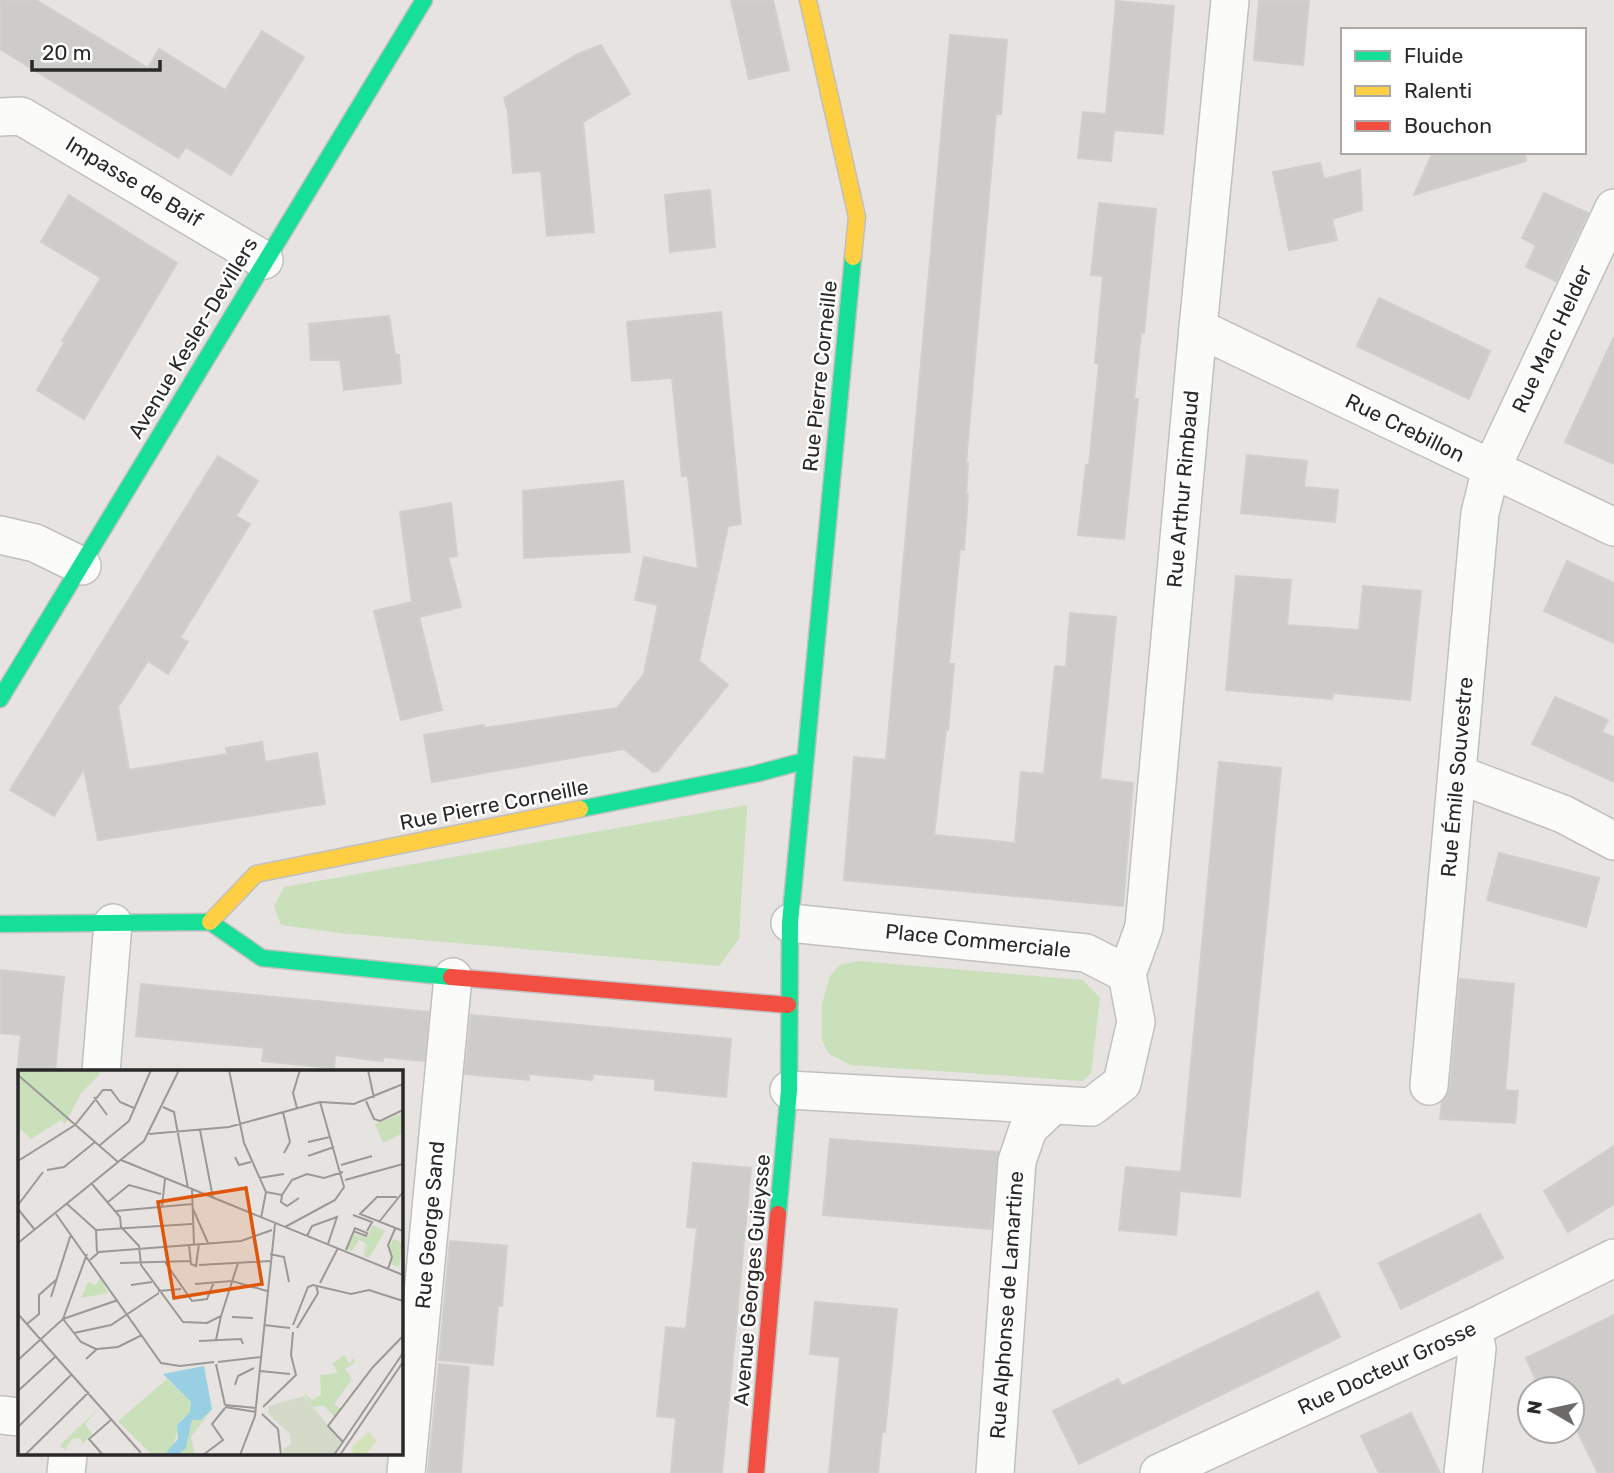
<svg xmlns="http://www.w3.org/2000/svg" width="1614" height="1473" font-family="Rubik,sans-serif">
	<rect width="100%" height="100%" fill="#e6e3e0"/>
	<g fill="#c9e0bb">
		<polygon points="747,805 739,939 719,966 341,933 281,925 274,906 284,887"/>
		<polygon points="859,961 1083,980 1100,998 1091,1073 1083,1081 851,1065 829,1054 822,1040 822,1004 830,976 840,965"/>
	</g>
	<g fill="#ceccc9" stroke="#d1cfcc" stroke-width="2">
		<polygon points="0,0 36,0 148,68 159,49 225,90 262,31 304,57 231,175 186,147 178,158 0,49"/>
		<polygon points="731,0 773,0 789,70 749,79"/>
		<polygon points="1259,0 1309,0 1303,65 1254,60"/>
		<polygon points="1116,1 1174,6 1163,134 1114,130 1111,161 1078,158 1083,112 1106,114"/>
		<polygon points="950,35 1007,40 1001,114 996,114 966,463 968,463 966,494 968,494 964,550 960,549 949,664 954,664 948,730 946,730 934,835 1015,843 1021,772 1044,774 1055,666 1066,667 1070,613 1116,617 1100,779 1133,783 1123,906 844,880 854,757 886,760"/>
		<polygon points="601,45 630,94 583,122 594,232 547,236 541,171 513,173 508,112 504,98 578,54"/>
		<polygon points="1433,152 1525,152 1526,161 1414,195"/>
		<polygon points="1320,163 1324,179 1360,170 1362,210 1332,219 1337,240 1289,250 1273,172"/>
		<polygon points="710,190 715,247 670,252 665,195"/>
		<polygon points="1544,193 1588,213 1556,281 1526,267 1536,245 1522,238"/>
		<polygon points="69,195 177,263 84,419 37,390 65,342 62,341 101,278 41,242"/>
		<polygon points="1099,203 1156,209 1144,333 1141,333 1134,399 1138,399 1124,539 1078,535 1086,465 1089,465 1099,364 1095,363 1103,276 1091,275"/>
		<polygon points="1379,298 1490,351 1469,399 1357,346"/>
		<polygon points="721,312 741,524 728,526 699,661 728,685 658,771 653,772 624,749 432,782 424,735 484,725 484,728 617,708 644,674 658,605 635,600 644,557 698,569 688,476 682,476 672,378 632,381 627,322"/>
		<polygon points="389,316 395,354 399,355 401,383 344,390 340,360 311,360 309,324"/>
		<polygon points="1614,337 1614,464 1565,442"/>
		<polygon points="1247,455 1307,461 1304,487 1338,490 1335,522 1241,513"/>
		<polygon points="218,456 258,481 236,516 250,524 180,638 188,642 168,674 148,661 118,707 129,770 227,754 226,748 262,742 265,762 317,753 325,804 98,840 84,769 54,816 10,790"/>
		<polygon points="623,481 630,552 524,558 523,491"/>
		<polygon points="451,503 457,556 448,557 461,607 419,617 442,710 401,720 374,611 412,602 400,512"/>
		<polygon points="1567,561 1614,583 1614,643 1544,611"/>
		<polygon points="1236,576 1291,580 1287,625 1359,630 1363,586 1421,591 1410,700 1333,693 1332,699 1226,690"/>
		<polygon points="1555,697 1608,720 1602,732 1614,737 1614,782 1532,744"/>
		<polygon points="1219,762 1281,768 1240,1197 1180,1191 1176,1235 1119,1230 1126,1167 1181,1172"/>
		<polygon points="1499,853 1599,878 1586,927 1487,900"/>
		<polygon points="0,970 64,977 55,1072 17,1072 21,1035 0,1033"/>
		<polygon points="1460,979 1514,984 1505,1090 1518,1091 1515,1123 1440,1119 1442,1102 1446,1097 1450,1088"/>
		<polygon points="141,984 429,1012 424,1061 383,1057 383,1061 335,1055 334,1068 262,1061 264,1048 136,1036"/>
		<polygon points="471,1015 731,1039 726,1097 655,1090 655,1079 593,1074 592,1080 529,1074 529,1080 465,1074"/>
		<polygon points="830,1139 998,1152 991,1229 823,1215"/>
		<polygon points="1614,1146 1614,1204 1568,1232 1544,1191"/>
		<polygon points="693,1163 751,1168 722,1473 671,1473 676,1418 657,1416 666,1327 686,1329 697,1228 687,1227"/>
		<polygon points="1480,1214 1503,1258 1401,1309 1379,1263"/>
		<polygon points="450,1241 507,1246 502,1306 498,1305 493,1365 439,1360"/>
		<polygon points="1318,1292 1340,1337 1079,1464 1053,1411 1118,1379 1122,1386"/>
		<polygon points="815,1302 897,1309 885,1432 882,1432 878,1473 829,1473 840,1357 810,1354"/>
		<polygon points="1614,1315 1614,1473 1598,1473 1572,1420 1572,1389 1540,1389 1526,1358"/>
		<polygon points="439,1364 469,1367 461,1473 428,1473"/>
		<polygon points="1411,1413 1440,1473 1379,1473 1361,1436"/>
	</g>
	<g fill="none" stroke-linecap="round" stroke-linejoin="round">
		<g stroke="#c1c0c1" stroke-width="40">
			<g id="street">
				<polyline points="0,117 21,116 264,260"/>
				<polyline points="1198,328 1614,527"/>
				<polyline points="0,535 35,543 82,566"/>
				<polyline points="1457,774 1563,814 1614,841"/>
				<polyline points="1127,974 1144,927 1198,328 1230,0"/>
				<polyline points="101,1072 113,923"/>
				<polyline points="1429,1086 1480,513 1491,469 1614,208"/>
				<polyline points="789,1090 1091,1107 1122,1083 1136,1022 1127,974 1086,953 790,923"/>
				<polyline points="0,1415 19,1417"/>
				<polyline points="66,1473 68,1454"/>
				<polyline points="406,1473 453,977"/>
				<polyline points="995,1473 1017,1161 1028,1129 1052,1106"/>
				<polyline points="1159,1473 1473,1328 1614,1258"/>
				<polyline points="1463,1473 1477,1349 1473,1328"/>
			</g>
		</g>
		<g stroke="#c1c0c1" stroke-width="19">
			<g id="fast">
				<polyline points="0,699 424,0"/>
				<polyline points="580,809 755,774 804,761"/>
				<polyline points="0,924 210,922 262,958 451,977"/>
				<polyline points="778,1214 789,1090 790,923 853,257"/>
			</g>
		</g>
		<g stroke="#c1c0c1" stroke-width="19">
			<g id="slow">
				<polyline points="808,0 857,217 853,257"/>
				<polyline points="210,922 256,874 580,809"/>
			</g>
		</g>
		<g stroke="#c1c0c1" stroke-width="19">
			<g id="jam">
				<polyline points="451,977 788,1005"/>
				<polyline points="756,1473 778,1214"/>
			</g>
		</g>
		<use href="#street" stroke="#fbfbfa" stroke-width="37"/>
		<use href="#fast" stroke="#16e098" stroke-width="16"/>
		<use href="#slow" stroke="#ffcf43" stroke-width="16"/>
		<use href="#jam" stroke="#f24e42" stroke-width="16"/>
	</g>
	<g text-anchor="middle" stroke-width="5" stroke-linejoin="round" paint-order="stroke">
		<g font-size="21" fill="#292929" stroke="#fff">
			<text transform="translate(134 182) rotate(31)" y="7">Impasse de Baif</text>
			<text transform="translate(193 338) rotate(-59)" y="7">Avenue Kesler-Devillers</text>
			<text transform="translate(1552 339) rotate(-65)" y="7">Rue Marc Helder</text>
			<text transform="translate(820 376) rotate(-84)" y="7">Rue Pierre Corneille</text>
			<text transform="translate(1405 428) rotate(26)" y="7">Rue Crebillon</text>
			<text transform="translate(1183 489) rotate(-85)" y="7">Rue Arthur Rimbaud</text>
			<text transform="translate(1457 777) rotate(-85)" y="7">Rue Émile Souvestre</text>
			<text transform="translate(494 805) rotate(-11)" y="7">Rue Pierre Corneille</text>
			<text transform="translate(978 941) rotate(6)" y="7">Place Commerciale</text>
			<text transform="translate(430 1225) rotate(-85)" y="7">Rue George Sand</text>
			<text transform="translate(752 1280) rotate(-85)" y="7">Avenue Georges Guieysse</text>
			<text transform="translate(1007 1305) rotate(-86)" y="7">Rue Alphonse de Lamartine</text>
			<text transform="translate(1387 1368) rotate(-25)" y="7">Rue Docteur Grosse</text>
		</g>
	</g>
	<g transform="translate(18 1070)">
		<rect width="385" height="385" fill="#e6e3e0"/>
		<path d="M0,0h79l3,4 -19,19 -16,31 -4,-4 -30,19 -13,-12zM385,43v20l-20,10 -8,-19zM354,155l13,6 -16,27 -5,-2 5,-15 -6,14 3,-12 -7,-3 -7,11 -5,-2 6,-15 14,4zM376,169l9,4 -4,24 -8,-3 -2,-18zM82,207l8,16 -27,5 7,-16 8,3zM326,285l6,9 3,-6 2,4 -10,7 7,10 -18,25 7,5 -6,8 -11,-11 -12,1 -8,-14 8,7 9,-5 -1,-20 18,-2 -6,-9zM149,309l24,23 -1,10 -10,9 -7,26 -9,8h-12l-34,-34zM80,339l-13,15 7,10 -9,9 -3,-5 -8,1 -7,11 -5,-5zM194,339l-21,28 4,18h-17l8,-7 6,-28h9z" fill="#c9e0bb"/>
		<path d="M286,326l37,46 -8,13h-50v-6l8,-4 -1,-11 -21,-19 -1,-9z" fill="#d3dac8"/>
		<path d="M351,361l7,10 -10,14h-14l1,-9z" fill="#d3e3ba"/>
		<path d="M186,296l8,43 -11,11h-9l-6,28 -8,7h-14l14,-16 -1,-14 13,-13 1,-10 -28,-28z" fill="#99cfe3"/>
		<path fill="none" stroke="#9a9997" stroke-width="2" d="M211,0l15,73 22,49 -5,26M350,0l6,28M0,5l100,87M76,27l13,18M348,31l8,18 6,2 23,-11M145,37l11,5 14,76M279,38l-4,-15 7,-23M265,42l7,30 -6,11M182,60l13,68M131,64l80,-7 91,-25 34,2 49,-20M290,72l22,-5M82,75l29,-24 22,-51M290,86l26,-9M217,87l4,8 12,-3M103,90l282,115M0,91l57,-36 28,-35h8l9,12 14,6M323,95l31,-9M29,100l17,-3 31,-25M241,108l25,-4M327,110l58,-16M74,114l28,33 1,10 18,19 2,19 42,57 24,1 14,-7 17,-53M174,119l2,56M248,122l16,3 10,-15 15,-6 17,4 19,-6M264,125l-1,7 6,4 12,-8M379,127h-20l-17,17 43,17M90,132l21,-17 32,9M49,134l29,26M0,135l25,-33M144,136l3,-27M0,139l17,21M175,139l15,34M98,141l76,-7M38,144l105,149 19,3 34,-4M335,145l19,7 -5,9M361,152l24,-30M267,157l50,-27 9,-13 -24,-85M78,160l96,-6M78,160l1,22M289,166l5,-10 25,-9 -9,27M0,173l126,-102 35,-71M171,175l2,19 5,2 3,-22M328,180l9,-22 12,5 -1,3 -13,-5M252,184l14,3 5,25M72,190l9,-8 142,-11 31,-11M147,192l27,39 15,-2 7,-17M102,193l70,-2M181,195l71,-4M370,199l4,-12 -4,-12 7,-16M302,213l18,-35M177,214l37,-3 35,10M113,215l21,-3M140,221l23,-2M33,227l20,-63M0,244l123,139M214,247l21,1M45,249l55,-19M45,249l18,23 15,7M9,254l12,-10v-19l18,-16M246,255l26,3M275,255l15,-38 5,-2 38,9 18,-4 34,11M279,258l21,-35 -2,-8M56,263l37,-8 48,-32M198,270l5,-24M181,271l42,-2 2,5M68,289l11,-10 21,-2 24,-12M0,290l45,-41 24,-65M200,292l43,-5M198,294l9,41M242,301l30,3M217,315l3,-9 16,-8M0,321l37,-34M207,335l31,3M207,337l31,5M245,337l33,-32 -5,-20 2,-23M244,344l16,15 3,26M0,357l54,-53M325,372l-15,-16 45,-59 30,-31M7,385l64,-63M85,385l-14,-16 23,-20M185,385l20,-15 -11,-16 13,-16M222,385l15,-39 20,-192M316,385l69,-102M322,385l63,-93"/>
		<path fill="#de570d" fill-opacity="0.15" stroke="#de570d" stroke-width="3.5" d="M228,118l16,96 -88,14 -16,-96z"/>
		<rect width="385" height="385" fill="none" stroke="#292929" stroke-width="3.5"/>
	</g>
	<rect x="1341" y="28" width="245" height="126" fill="#ffffff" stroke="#a9a9a9" stroke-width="2"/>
	<rect x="1355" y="51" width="35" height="10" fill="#16e098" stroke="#a9a9a9" stroke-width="2"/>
	<text x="1404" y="63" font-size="21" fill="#292929">Fluide</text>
	<rect x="1355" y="86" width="35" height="10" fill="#ffcf43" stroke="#a9a9a9" stroke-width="2"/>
	<text x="1404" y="98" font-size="21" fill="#292929">Ralenti</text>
	<rect x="1355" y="121" width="35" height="10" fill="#f24e42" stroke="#a9a9a9" stroke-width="2"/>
	<text x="1404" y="133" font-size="21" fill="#292929">Bouchon</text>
	<g transform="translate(1551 1410) rotate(279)"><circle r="33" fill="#ffffff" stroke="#a9a9a9" stroke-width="2"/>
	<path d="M0-5L12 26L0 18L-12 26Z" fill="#6b6a69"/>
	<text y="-10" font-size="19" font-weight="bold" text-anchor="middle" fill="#292929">N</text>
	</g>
	<path d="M32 60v10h128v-10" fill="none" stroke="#292929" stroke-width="3.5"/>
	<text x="42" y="60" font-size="21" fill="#292929" stroke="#ffffff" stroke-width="5" paint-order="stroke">20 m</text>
</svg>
